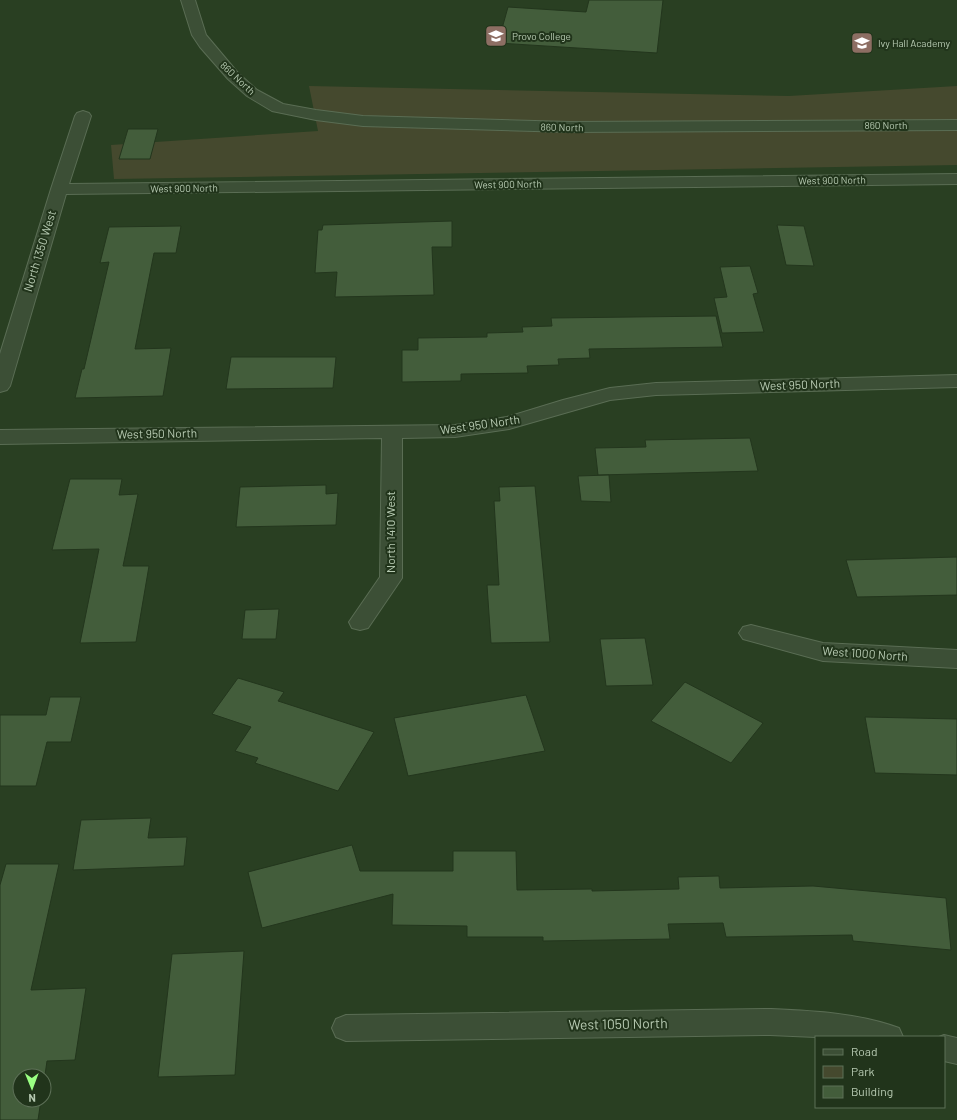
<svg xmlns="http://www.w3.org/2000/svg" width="957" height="1120" font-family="Barlow,sans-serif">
	<rect width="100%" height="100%" fill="#293f22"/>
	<polygon fill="#45492e" points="309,86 789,96 957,86 957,165 114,179 111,145 318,131"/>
	<g fill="#435d3b" stroke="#23361d">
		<polygon points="589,0 663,0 657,53 498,43 508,7 586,12"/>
		<polygon points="128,129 158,129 150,159 119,159"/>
		<polygon points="452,221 452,247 432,247 434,295 335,297 337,272 315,273 318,230 322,230 323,225"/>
		<polygon points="777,225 804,226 814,266 786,265"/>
		<polygon points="181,226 176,253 154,253 135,349 171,348 163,396 75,398 82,369 84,369 109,262 100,263 109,227"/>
		<polygon points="750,266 758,293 753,294 764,332 722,333 714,298 727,297 720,267"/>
		<polygon points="716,316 723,347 589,349 590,358 558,359 559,365 527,366 528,373 461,374 461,381 402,382 402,350 418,350 418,338 487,337 487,333 523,332 522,327 552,326 551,318"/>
		<polygon points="231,357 336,357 333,388 226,389"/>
		<polygon points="750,438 758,471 598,475 595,448 646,447 645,440"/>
		<polygon points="609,475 611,502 581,501 578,476"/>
		<polygon points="70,479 122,479 119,495 138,494 123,566 149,566 136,642 80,643 99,549 52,550"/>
		<polygon points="326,485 326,494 338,493 336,525 236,527 240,487"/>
		<polygon points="535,486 550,642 491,643 487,585 499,585 494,501 500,501 499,487"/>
		<polygon points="957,557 957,595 857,597 846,560"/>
		<polygon points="279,609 276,639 242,639 245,610"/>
		<polygon points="645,638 653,685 606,686 600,639"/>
		<polygon points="238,678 284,692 278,701 374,732 338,791 255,763 258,758 235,751 251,727 212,714"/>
		<polygon points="685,682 763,723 731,763 651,721"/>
		<polygon points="526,695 545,751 408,776 394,718"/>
		<polygon points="50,697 81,697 71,742 47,742 36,786 0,786 0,715 46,715"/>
		<polygon points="865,717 957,719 957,775 875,773"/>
		<polygon points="151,818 148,838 187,837 184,866 73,870 81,820"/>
		<polygon points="352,845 360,871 453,871 453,851 516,851 517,890 592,889 592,891 679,889 678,877 719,876 720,888 813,886 946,898 951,950 853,941 852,935 726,937 723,923 668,924 670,939 543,941 543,937 467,937 467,926 392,925 393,894 262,928 248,872"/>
		<polygon points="6,864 59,864 31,990 86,988 75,1060 47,1061 44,1082 44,1076 20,1076 20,1100 41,1100 38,1120 0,1120 0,885"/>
		<polygon points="244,951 235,1075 158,1077 172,954"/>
	</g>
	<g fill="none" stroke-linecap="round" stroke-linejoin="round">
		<g stroke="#5a6d54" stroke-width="2">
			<g id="minor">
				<polygon points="181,0 195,0 206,35 238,73 257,90 283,104 316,110 363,116 570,122 957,120 957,130 570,132 363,126 316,120 272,111 247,96 228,79 200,47 192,35"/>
				<polygon points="83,111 89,113 91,116 69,184 957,174 957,184 66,194 10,386 7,390 0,392 0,354 51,189 75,116 77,113"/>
				<polygon points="957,375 957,387 656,395 610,400 509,429 455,437 402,438 402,578 368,628 360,630 352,628 349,622 380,577 382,438 0,444 0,430 455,425 507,417 563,400 610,388 656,383"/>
				<polygon points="751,625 823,643 957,650 957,668 823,661 743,639 739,633 743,627"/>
				<path d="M770,1009c43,2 89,4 129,19l4,9h-87l-46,-2 -424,6 -10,-4 -4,-9 4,-9 10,-4z"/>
				<polygon points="944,1035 957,1038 957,1064 944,1061 944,1037 939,1037"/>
			</g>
		</g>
		<use href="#minor" fill="#3c4f36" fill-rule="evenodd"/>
	</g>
	<defs>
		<g id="university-square" transform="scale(1.15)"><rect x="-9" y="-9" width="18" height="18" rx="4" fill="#8d6e63" stroke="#21341b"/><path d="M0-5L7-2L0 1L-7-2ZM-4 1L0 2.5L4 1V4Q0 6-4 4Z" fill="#fff"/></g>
		<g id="school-square" transform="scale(1.15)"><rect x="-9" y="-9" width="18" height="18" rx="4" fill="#8d6e63" stroke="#21341b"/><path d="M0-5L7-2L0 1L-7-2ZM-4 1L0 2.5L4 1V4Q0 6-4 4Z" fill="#fff"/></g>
	</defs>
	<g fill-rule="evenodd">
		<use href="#university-square" x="496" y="36"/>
		<use href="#school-square" x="862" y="43"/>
	</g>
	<g text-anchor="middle" stroke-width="4" stroke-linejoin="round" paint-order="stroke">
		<g font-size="10" fill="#b7cab2" stroke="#21341b" text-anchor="start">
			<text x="512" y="40">Provo College</text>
			<text x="878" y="47">Ivy Hall Academy</text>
		</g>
		<g font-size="10" fill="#b7cab2" stroke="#21341b">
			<text transform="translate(238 78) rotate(43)" y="4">860 North</text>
			<text x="886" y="129">860 North</text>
			<text transform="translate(562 127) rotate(1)" y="4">860 North</text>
			<text transform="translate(832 180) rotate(-1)" y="4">West 900 North</text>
			<text transform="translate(508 184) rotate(-1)" y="4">West 900 North</text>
			<text transform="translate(184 188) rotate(-1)" y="4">West 900 North</text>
		</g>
		<g font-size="12" fill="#b7cab2" stroke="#21341b">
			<text transform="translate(40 251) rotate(-73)" y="4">North 1350 West</text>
			<text transform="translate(800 385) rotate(-2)" y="4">West 950 North</text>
			<text transform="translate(480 425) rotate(-8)" y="4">West 950 North</text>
			<text transform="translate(157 434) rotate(-1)" y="4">West 950 North</text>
			<text transform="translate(391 532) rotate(-90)" y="4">North 1410 West</text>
			<text transform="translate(865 654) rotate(4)" y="4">West 1000 North</text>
		</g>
		<g font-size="14" fill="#b7cab2" stroke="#21341b">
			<text transform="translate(618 1024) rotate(-1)" y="5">West 1050 North</text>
		</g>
	</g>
	<rect x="815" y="1036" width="130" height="72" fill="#21341b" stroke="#5d7057"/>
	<rect x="823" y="1049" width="20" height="6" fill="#3c4f36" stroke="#5d7057"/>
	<text x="851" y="1056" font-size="12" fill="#b7cab2">Road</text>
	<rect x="823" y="1066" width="20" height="12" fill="#45492e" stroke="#5d7057"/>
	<text x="851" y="1076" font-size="12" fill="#b7cab2">Park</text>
	<rect x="823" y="1086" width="20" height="12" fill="#435d3b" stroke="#5d7057"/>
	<text x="851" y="1096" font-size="12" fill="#b7cab2">Building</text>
	<g transform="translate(32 1088) rotate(179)"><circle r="19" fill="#21341b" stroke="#5d7057"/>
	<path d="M0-3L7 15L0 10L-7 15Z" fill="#9aff83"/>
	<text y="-6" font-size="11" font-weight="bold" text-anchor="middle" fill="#b7cab2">N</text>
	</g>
</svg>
